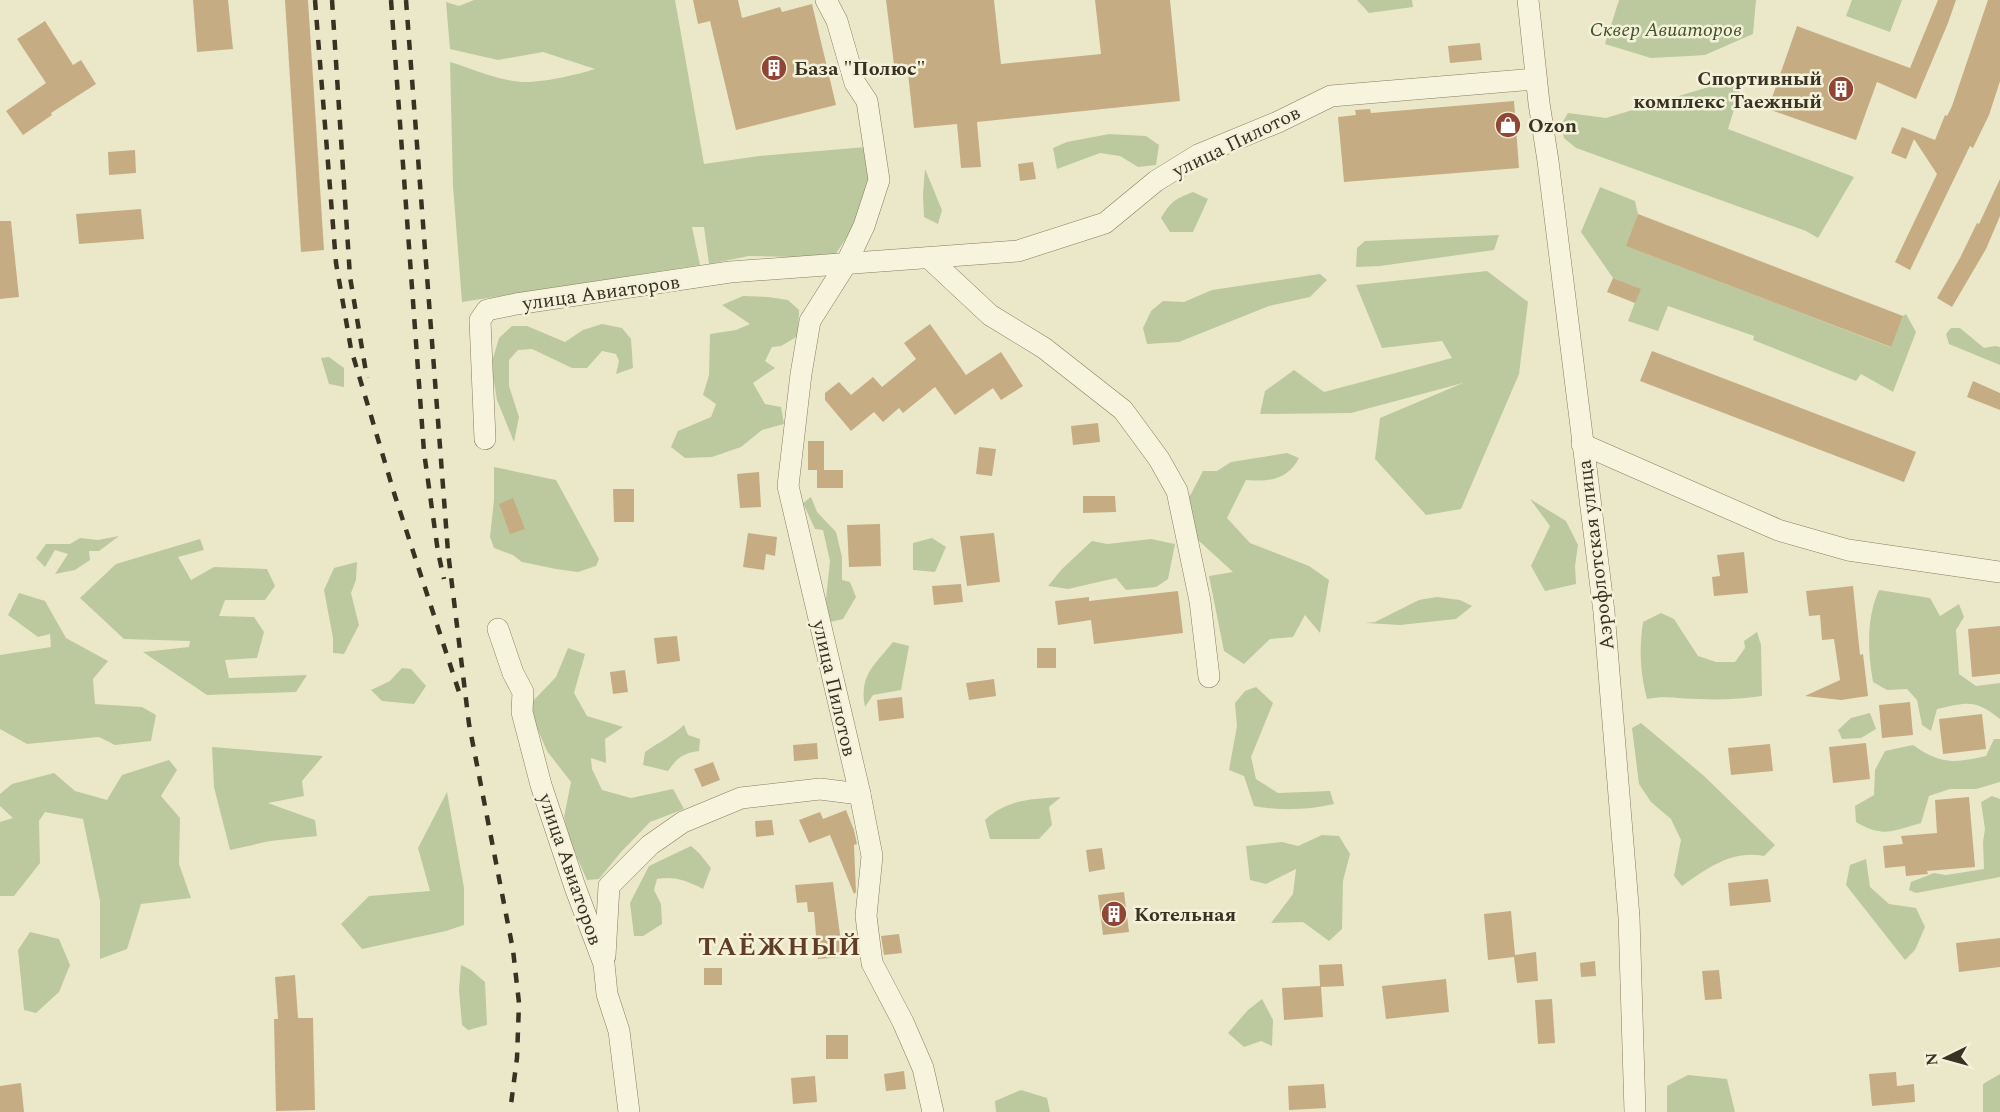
<svg xmlns="http://www.w3.org/2000/svg" width="2000" height="1112" font-family="Spectral,serif">
	<rect width="100%" height="100%" fill="#ebe8ca"/>
	<g fill="#bcc99f">
		<path d="M474,0h201l29,164 55,-8 107,-9 4,34 -14,42 -23,35 -84,-2 -40,8 -5,-37h-12l8,38 -238,37 -9,-116 -3,-124c23,7 47,18 72,20 18,1 55,-7 73,-13l-52,-17 -45,8 -48,-11 -4,-47 13,4z"/>
		<polygon points="1357,0 1412,0 1413,7 1369,13"/>
		<polygon points="1619,0 1756,0 1753,34 1705,55 1690,56 1651,58 1605,44"/>
		<polygon points="1852,0 1902,0 1890,32 1846,16"/>
		<polygon points="1722,83 1741,87 1728,129 1854,177 1818,238 1806,231 1576,148 1564,138 1561,125 1568,113 1606,118"/>
		<polygon points="1109,134 1146,136 1159,145 1156,165 1138,167 1120,156 1100,153 1057,169 1053,148 1067,142"/>
		<polygon points="925,169 942,210 938,224 924,217 923,194"/>
		<polygon points="1600,187 1635,201 1638,214 1627,246 1890,347 1903,316 1906,314 1916,332 1893,392 1861,374 1856,381 1753,340 1754,336 1668,306 1658,331 1628,321 1640,289 1613,278 1581,232"/>
		<path d="M1193,192l15,7 -15,33h-23l-9,-14c10,-17 14,-19 32,-26z"/>
		<polygon points="1499,235 1494,250 1380,266 1356,267 1357,248 1365,241"/>
		<polygon points="1487,271 1528,302 1519,374 1461,509 1426,515 1375,459 1380,418 1463,383 1351,413 1260,414 1265,391 1294,370 1324,392 1452,358 1442,341 1382,348 1356,285"/>
		<polygon points="1320,274 1327,280 1310,297 1269,306 1179,342 1147,344 1143,328 1151,311 1163,301 1184,302 1212,290"/>
		<polygon points="743,296 768,297 788,300 799,310 798,336 781,346 772,347 765,361 775,368 753,383 765,404 781,407 784,424 762,430 741,447 712,457 685,458 671,447 678,431 711,417 716,404 703,395 709,375 710,334 736,330 750,324 722,305"/>
		<polygon points="602,324 622,328 631,339 633,368 616,374 619,361 616,354 602,351 587,368 572,368 532,349 518,350 509,360 509,386 519,417 514,442 497,400 491,365 499,338 512,326 527,326 565,342 583,330"/>
		<polygon points="1951,328 1960,328 1984,348 1995,346 2000,347 2000,365 1949,344 1946,334"/>
		<polygon points="329,357 344,368 344,387 329,384 321,358"/>
		<path d="M1287,453l12,5c-11,22 -31,24 -53,22l-19,38 23,25 59,23 20,14 -9,53 -15,-18 -12,22 -23,2 -26,25 -20,-13 -15,-75 24,-4 -35,-32 -3,-14 -10,-25 6,-7 12,-23h14l14,-9z"/>
		<polygon points="494,467 556,480 599,559 596,566 578,572 556,569 522,562 513,555 494,548 490,537 494,500"/>
		<polygon points="811,497 817,512 836,532 842,557 842,580 850,582 856,597 843,619 830,622 826,599 830,561 823,530 815,529 803,503"/>
		<polygon points="1530,499 1566,521 1578,545 1575,566 1576,584 1545,591 1531,566 1550,526"/>
		<polygon points="119,536 99,551 89,551 90,560 75,570 55,574 68,554 55,550 45,567 36,558 46,544 70,544 80,538 98,540"/>
		<polygon points="932,538 946,547 935,572 913,570 913,543"/>
		<polygon points="200,539 204,550 178,557 191,580 214,567 267,569 275,586 265,600 225,600 219,616 254,617 264,632 257,658 225,660 229,678 307,675 296,692 207,695 143,652 189,647 190,641 124,639 80,598 116,564"/>
		<polygon points="1151,539 1175,544 1168,579 1156,587 1126,590 1116,578 1068,589 1048,586 1062,569 1092,541 1107,544"/>
		<polygon points="357,562 356,580 351,593 359,625 344,654 333,653 333,638 324,590 334,568"/>
		<path d="M1879,590l51,8 10,18 19,-12 5,13 -8,13 3,44 17,12 24,-3v36c-25,-20 -32,-17 -63,-10l-6,22 -9,-6 -5,-25 -10,-11 -20,1 -14,-8c-5,-30 -7,-64 6,-92z"/>
		<polygon points="19,593 45,601 66,638 108,661 93,679 95,704 142,707 156,715 151,741 115,745 99,737 27,744 0,729 0,655 51,647 50,634 38,637 8,615"/>
		<polygon points="1437,597 1460,600 1472,606 1456,619 1400,625 1365,623 1375,622 1419,600"/>
		<path d="M1661,613l13,6 24,37 18,6h19l10,-14 -1,-7 13,-9 4,13 1,51c-21,3 -41,4 -63,3 -18,0 -34,-4 -52,0 -7,-27 -8,-50 -4,-77z"/>
		<path d="M893,642l16,4 -8,44 -28,5 -8,12c-6,-32 9,-41 28,-65z"/>
		<polygon points="568,648 585,654 574,693 587,716 623,727 605,739 606,763 591,758 592,769 602,790 631,798 673,789 684,809 650,822 621,852 599,879 587,880 571,844 564,817 571,782 547,751 531,714 533,701 556,677"/>
		<polygon points="402,668 411,669 426,686 414,704 382,701 371,690 390,681"/>
		<path d="M1256,687l17,16 -22,54 5,22 22,14 52,-2 4,13c-27,6 -52,7 -80,2l-10,-30 -15,-6 8,-44 -2,-23 10,-12z"/>
		<polygon points="1870,713 1876,729 1861,738 1842,739 1838,730 1851,718"/>
		<path d="M1641,723l63,53 71,69 -11,11c-33,-6 -56,12 -82,30l-8,-10 7,-36 -10,-21 -20,-17 -12,-18 -7,-56z"/>
		<path d="M684,725l4,10 12,4 -1,12c-16,2 -22,7 -31,20l-25,-6 2,-13c14,-10 27,-16 39,-27z"/>
		<path d="M1994,739h6v43l-24,7h-26l-21,7 -8,27c-29,8 -38,15 -65,-1l-1,-16 19,-11 1,-25 10,-19 28,-6c28,20 42,18 73,11z"/>
		<polygon points="212,747 323,756 302,781 304,796 268,803 315,820 317,836 270,841 230,850 214,787"/>
		<polygon points="169,760 177,770 161,796 180,818 179,864 191,898 141,904 127,949 100,959 100,901 83,819 45,812 39,821 40,863 14,896 0,896 0,822 13,818 0,806 0,794 12,784 54,773 75,791 107,800 122,775"/>
		<polygon points="447,792 464,888 464,925 446,931 362,949 341,924 369,896 430,891 418,848"/>
		<polygon points="1992,796 2000,799 2000,877 1916,893 1909,890 1911,882 1934,873 1946,875 1984,869 1983,842 1985,829 1981,802"/>
		<path d="M1061,797l-12,10 3,18 -13,14h-49l-5,-19c22,-21 47,-21 76,-23z"/>
		<polygon points="1322,835 1339,836 1350,854 1343,881 1342,929 1329,941 1303,922 1271,923 1293,894 1296,869 1266,884 1250,880 1246,846 1282,842 1298,846"/>
		<path d="M691,846l8,7 12,15 -8,21c-16,-8 -28,-13 -46,-10l-3,11 7,14 1,20 -19,12h-9l-4,-33 19,-37z"/>
		<polygon points="1866,859 1870,887 1889,904 1916,908 1925,927 1915,950 1905,960 1846,885 1850,865"/>
		<polygon points="30,932 59,939 70,965 59,992 36,1013 24,1010 18,950"/>
		<polygon points="461,965 471,970 485,982 487,1025 468,1030 462,1025 459,990"/>
		<polygon points="1262,999 1273,1020 1272,1046 1261,1041 1244,1047 1228,1033 1248,1010"/>
		<polygon points="2000,1074 2000,1112 1983,1112 1983,1084"/>
		<polygon points="1688,1075 1727,1079 1735,1112 1667,1112 1667,1086"/>
		<polygon points="1021,1090 1047,1098 1050,1112 996,1112 995,1101"/>
	</g>
	<g fill="#c6ac83">
		<polygon points="193,0 228,0 233,49 197,52"/>
		<polygon points="285,0 308,0 324,250 301,252"/>
		<polygon points="693,0 738,0 742,18 780,7 782,12 812,4 836,105 736,130 710,21 698,24"/>
		<polygon points="886,0 994,0 1001,64 1101,54 1095,0 1170,0 1180,101 977,122 981,167 961,168 957,124 914,128 907,64 894,65"/>
		<polygon points="1938,0 1956,0 1948,23 1916,99 1877,82 1856,140 1768,109 1797,26 1910,68"/>
		<polygon points="1988,0 2000,0 2000,81 1989,115 1973,148 1970,146 1910,270 1895,262 1937,174 1914,139 1906,159 1891,153 1902,127 1935,140 1945,115 1947,116 1952,106"/>
		<polygon points="45,21 73,65 81,60 96,84 51,113 52,115 23,135 6,111 46,83 17,39"/>
		<polygon points="1480,43 1482,60 1450,63 1448,46"/>
		<polygon points="1514,101 1519,168 1344,182 1338,117 1356,115 1355,110 1370,109 1371,113"/>
		<polygon points="135,150 136,173 109,175 108,152"/>
		<polygon points="1033,162 1036,179 1020,181 1018,164"/>
		<polygon points="2000,179 2000,216 1986,249 1952,307 1937,298 1960,258 1977,223 1979,224"/>
		<polygon points="141,209 144,239 79,244 76,214"/>
		<polygon points="1638,214 1903,316 1891,347 1626,246"/>
		<polygon points="0,221 11,221 19,297 0,299"/>
		<polygon points="1613,278 1641,289 1635,303 1607,292"/>
		<polygon points="930,324 966,375 1001,352 1023,386 1001,400 993,388 955,415 935,387 903,413 899,408 883,422 874,412 851,431 825,400 825,393 839,382 851,395 873,377 882,387 916,359 904,343"/>
		<polygon points="1652,351 1916,452 1904,482 1640,381"/>
		<polygon points="1973,381 2000,393 2000,410 1967,397"/>
		<polygon points="1098,423 1100,442 1073,445 1071,426"/>
		<rect x="808" y="441" width="16" height="29"/>
		<polygon points="979,447 996,449 992,476 976,474"/>
		<rect x="817" y="470" width="26" height="18"/>
		<polygon points="759,472 761,507 740,508 737,474"/>
		<polygon points="613,489 634,489 634,522 614,522"/>
		<polygon points="1083,496 1115,496 1116,512 1083,513"/>
		<polygon points="513,498 525,529 510,534 499,504"/>
		<polygon points="880,524 881,566 849,567 847,525"/>
		<polygon points="748,533 777,537 775,556 766,554 764,570 743,567"/>
		<polygon points="994,533 1000,582 967,586 960,536"/>
		<polygon points="1744,552 1748,593 1714,596 1712,577 1720,576 1717,555"/>
		<polygon points="961,584 963,602 934,605 932,586"/>
		<polygon points="1853,586 1860,655 1863,654 1868,696 1841,700 1805,696 1840,680 1834,639 1822,640 1820,615 1809,616 1806,591"/>
		<polygon points="1178,591 1183,633 1094,644 1091,620 1058,625 1055,601 1089,597 1089,601"/>
		<polygon points="2000,626 2000,674 1972,677 1968,629"/>
		<polygon points="677,636 680,661 657,664 654,638"/>
		<rect x="1037" y="648" width="19" height="20"/>
		<polygon points="625,670 628,692 613,694 610,672"/>
		<polygon points="994,679 996,696 969,700 966,683"/>
		<polygon points="902,697 904,718 879,721 877,700"/>
		<polygon points="1910,702 1913,735 1882,738 1879,705"/>
		<polygon points="1982,714 1986,749 1943,754 1939,719"/>
		<polygon points="817,743 818,759 794,761 793,745"/>
		<polygon points="1866,743 1870,779 1833,783 1829,747"/>
		<polygon points="1770,744 1773,771 1731,775 1728,748"/>
		<polygon points="713,762 720,780 702,787 694,769"/>
		<polygon points="1969,797 1975,867 1927,871 1928,874 1906,876 1905,866 1885,868 1883,846 1903,844 1901,836 1937,833 1935,800"/>
		<polygon points="846,810 854,830 857,844 854,845 856,892 854,894 830,835 809,843 799,820 820,812 823,819"/>
		<polygon points="772,820 774,835 756,837 755,821"/>
		<polygon points="1102,848 1105,869 1089,872 1086,850"/>
		<polygon points="1768,879 1771,902 1730,906 1728,883"/>
		<polygon points="833,882 843,957 818,959 814,912 808,912 807,902 797,903 795,885"/>
		<polygon points="1124,892 1129,932 1103,935 1098,895"/>
		<polygon points="1511,911 1515,955 1536,952 1538,981 1517,983 1514,957 1488,960 1484,914"/>
		<polygon points="899,934 902,953 884,955 881,936"/>
		<polygon points="2000,938 2000,967 1959,972 1956,943"/>
		<polygon points="1595,961 1596,976 1581,977 1580,963"/>
		<polygon points="1342,964 1344,986 1321,987 1323,1017 1284,1020 1282,988 1320,986 1319,965"/>
		<rect x="704" y="968" width="18" height="17"/>
		<polygon points="1719,970 1722,999 1705,1000 1702,971"/>
		<polygon points="295,975 298,1018 313,1018 315,1110 276,1111 274,1019 278,1019 275,977"/>
		<polygon points="1446,979 1449,1012 1386,1019 1382,986"/>
		<polygon points="1552,999 1555,1043 1538,1044 1535,1000"/>
		<rect x="826" y="1035" width="22" height="24"/>
		<polygon points="904,1071 906,1089 886,1091 884,1074"/>
		<polygon points="1896,1072 1897,1086 1914,1084 1915,1102 1872,1106 1869,1074"/>
		<polygon points="815,1076 817,1102 793,1104 791,1078"/>
		<polygon points="21,1083 24,1112 0,1112 0,1086"/>
		<polygon points="1324,1084 1326,1108 1289,1110 1288,1086"/>
	</g>
	<g fill="none" stroke-linecap="round" stroke-linejoin="round">
		<g stroke="#877c60" stroke-width="22">
			<g id="street">
				<polyline points="826,0 837,21 855,83 867,101 879,180 864,226 846,264 810,321 801,374 788,486 860,794 872,856 866,916 872,963 903,1022 923,1068 933,1112"/>
				<polyline points="1528,0 1539,103 1548,161 1604,612 1629,917 1635,1112"/>
				<polyline points="929,258 990,315 1044,348 1123,410 1159,459 1177,491 1200,601 1209,677"/>
				<polyline points="485,439 480,320 487,310 516,304 730,272 1018,251 1105,223 1156,181 1198,155 1278,122 1331,96 1536,79"/>
				<polyline points="1582,444 1778,530 1848,550 2000,572"/>
				<polyline points="498,629 513,673 523,692 522,712 541,785 575,887 604,964 607,994 619,1031 629,1112"/>
				<polyline points="605,956 609,886 650,845 683,822 741,798 820,789 860,794"/>
			</g>
		</g>
		<use href="#street" stroke="#f7f4dd" stroke-width="21"/>
		<g stroke="#393122" stroke-width="4.5" stroke-dasharray="10 10" stroke-linecap="butt">
			<polyline points="315,0 336,263 351,349 395,496 460,695"/>
			<polyline points="332,0 350,277 367,378"/>
			<polyline points="391,0 424,452 438,552 444,579"/>
			<polyline points="406,0 448,552 469,724 513,950 519,1003 517,1058 510,1112"/>
		</g>
	</g>
	<defs>
		<g id="building-disc" transform="scale(1.35)"><circle r="9.5" fill="#914635" stroke="#f3f1d9"/><path d="M-4-6H4V6H1V3H-1V6H-4ZM-2.5-4.3h1.7v1.8h-1.7ZM.8-4.3h1.7v1.8H.8ZM-2.5-1h1.7V.8h-1.7ZM.8-1h1.7V.8H.8Z" fill="#fff"/></g>
		<g id="shop-disc" transform="scale(1.35)"><circle r="9.5" fill="#914635" stroke="#f3f1d9"/><path d="M-5-2.5h2.3a2.7 3.5 0 0 1 5.4 0H5L5.5 6h-11ZM-1.5-2.5h3a1.5 2.3 0 0 0-3 0Z" fill="#fff"/></g>
	</defs>
	<g fill-rule="evenodd">
		<use href="#building-disc" x="774" y="68"/>
		<use href="#building-disc" x="1841" y="89"/>
		<use href="#shop-disc" x="1508" y="125"/>
		<use href="#building-disc" x="1114" y="914"/>
	</g>
	<g text-anchor="middle" stroke-width="5" stroke-linejoin="round" paint-order="stroke">
		<g font-size="20" font-style="italic" fill="#41532a" stroke="#f3f1d9">
			<text x="1666" y="36">Сквер Авиаторов</text>
		</g>
		<g font-size="20" font-weight="bold" fill="#393122" stroke="#f3f1d9" text-anchor="start">
			<text x="794" y="75">База "Полюс"</text>
			<text x="1822" y="85" text-anchor="end">Спортивный<tspan x="1822" dy="23">комплекс Таежный</tspan></text>
			<text x="1528" y="132">Ozon</text>
			<text x="1134" y="921">Котельная</text>
		</g>
		<g font-size="20" fill="#393122" stroke="#f3f1d9">
			<text transform="translate(1236 141) rotate(-26)" y="7">улица Пилотов</text>
			<text transform="translate(601 292) rotate(-8)" y="7">улица Авиаторов</text>
			<text transform="translate(1595 555) rotate(-97)" y="7">Аэрофлотская улица</text>
			<text transform="translate(835 688) rotate(77)" y="7">улица Пилотов</text>
			<text transform="translate(571 869) rotate(71)" y="7">улица Авиаторов</text>
		</g>
		<g font-size="26" font-weight="bold" letter-spacing="1.5" fill="#623d25" stroke="#f3f1d9">
			<text x="780" y="955">ТАЁЖНЫЙ</text>
		</g>
	</g>
	<g transform="translate(1946 1058) rotate(265)" stroke="#f3f1d9" stroke-width="4.5" paint-order="stroke">
	<path d="M0-4.5L10 22L0 15L-10 22Z" fill="#393122"/>
	<text y="-9" font-size="16" font-weight="bold" text-anchor="middle" fill="#393122">N</text>
	</g>
</svg>
